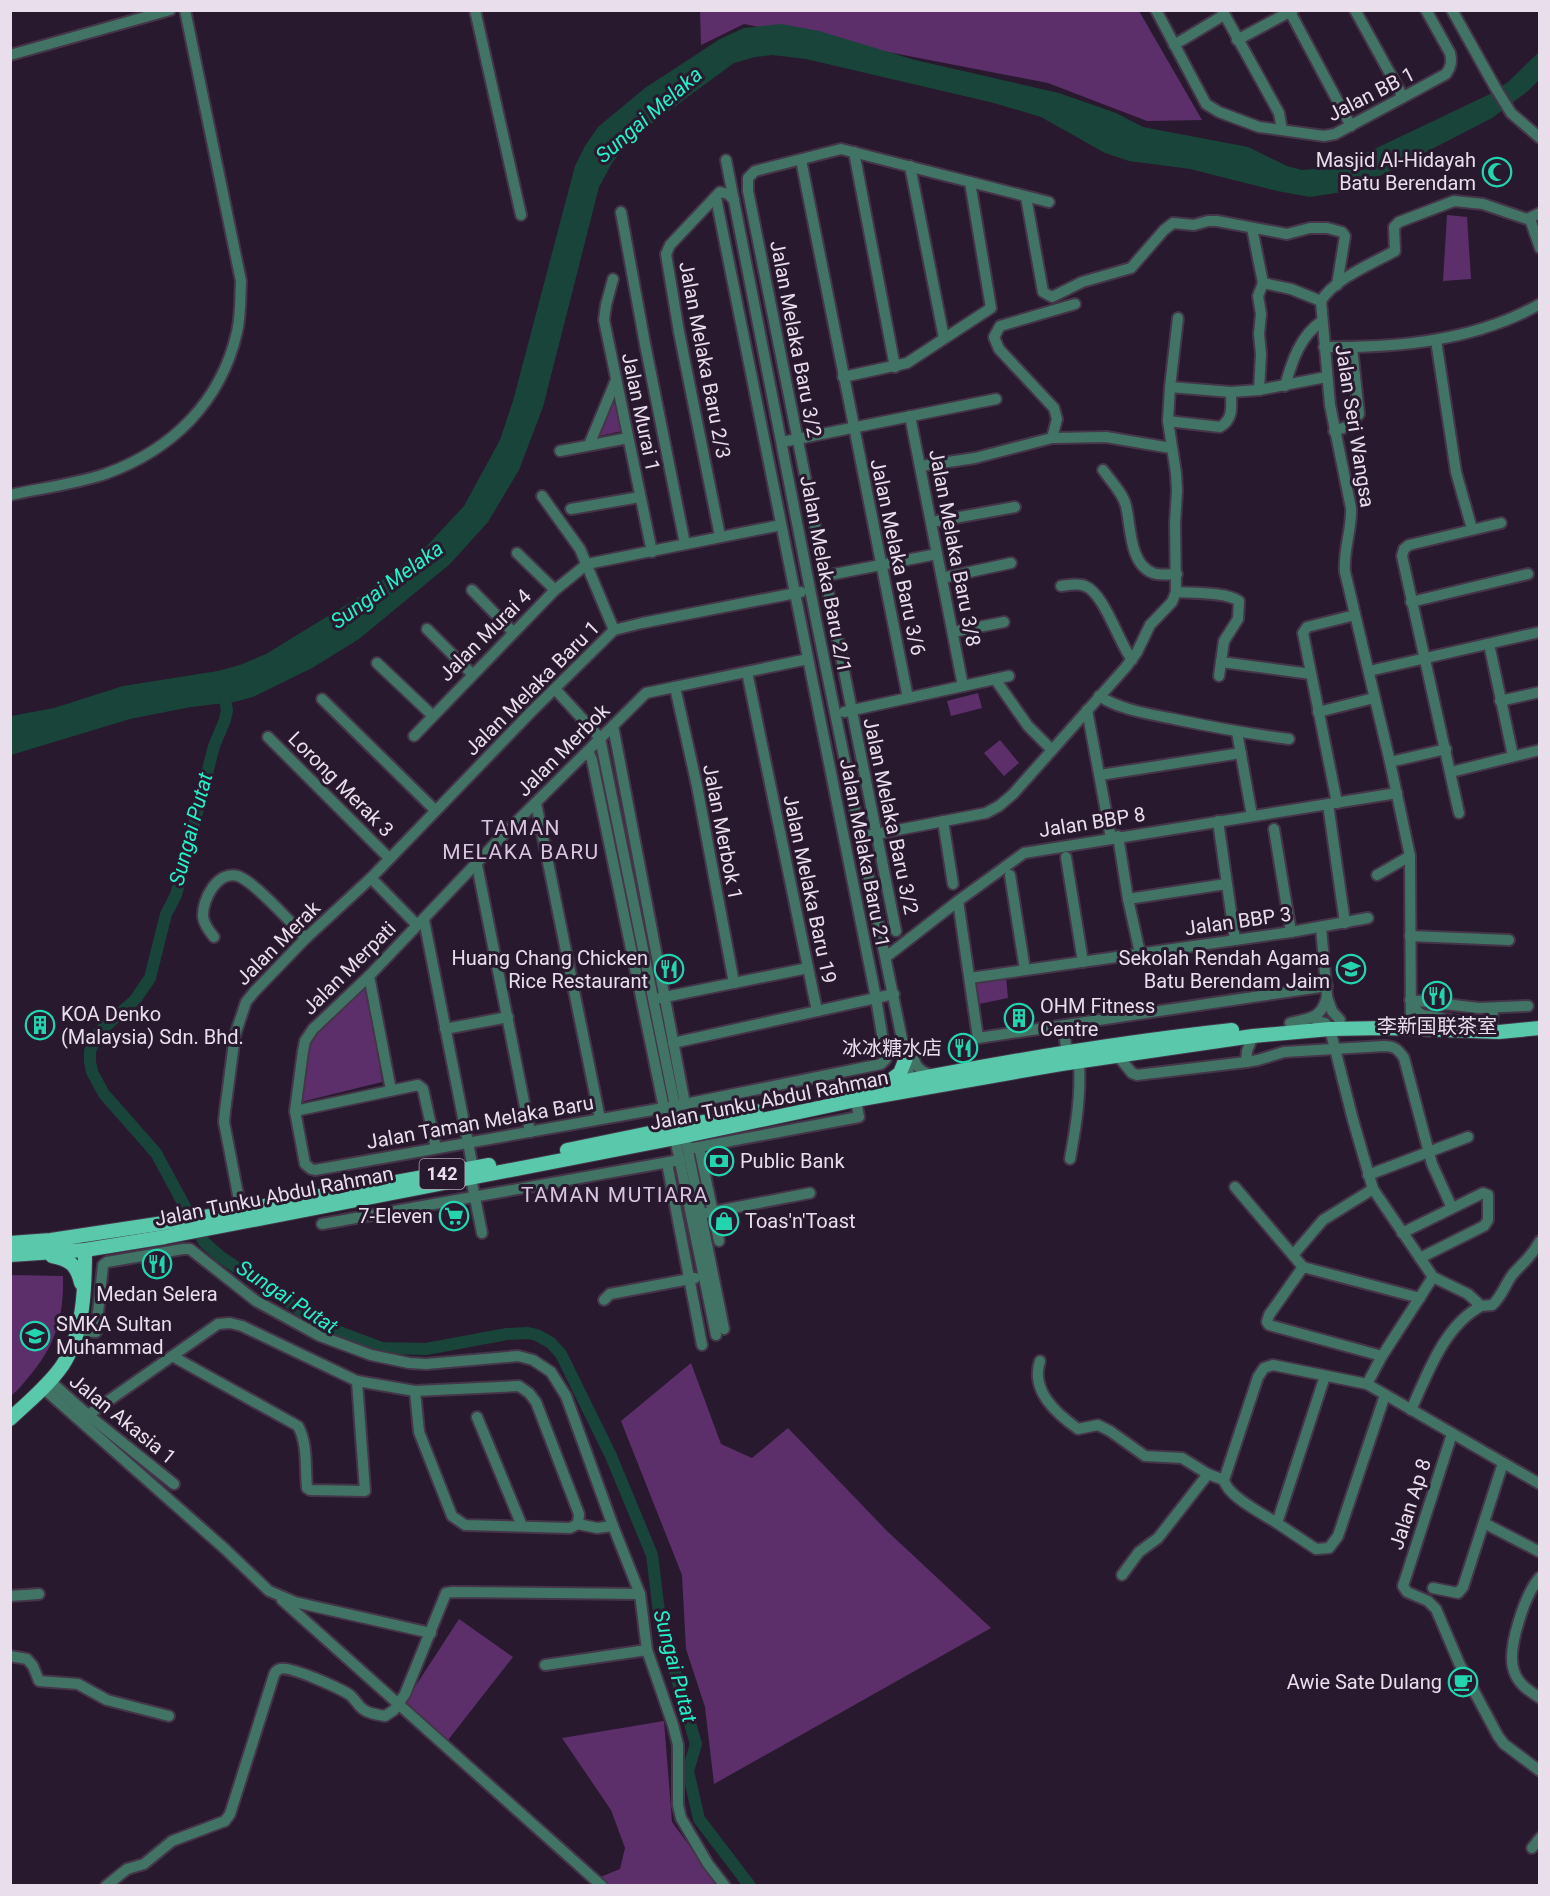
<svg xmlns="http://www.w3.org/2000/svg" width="1550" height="1896" font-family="Roboto,'Noto Sans SC',sans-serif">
	<rect width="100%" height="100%" fill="#29192e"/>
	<g fill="#5c2f6b">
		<polygon points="700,11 1139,11 1202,120 1147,121 1048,83 744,24 701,45"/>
		<polygon points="1447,215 1467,217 1471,279 1443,281"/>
		<polygon points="616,403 622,431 599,436 609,406"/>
		<polygon points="978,693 982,708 951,716 947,701"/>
		<polygon points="1000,740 1019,763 1004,776 984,753"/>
		<polygon points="1006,977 1008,998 979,1004 975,985 980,981"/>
		<polygon points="366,983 382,1082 301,1102 299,1090 313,1033"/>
		<path d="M11,1275l52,1c1,42 -8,71 -36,103 -5,6 -10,12 -16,17z"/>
		<polygon points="691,1363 721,1444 752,1458 788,1428 887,1531 991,1628 714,1784 705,1707 686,1649 682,1575 621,1421"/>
		<polygon points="459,1619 513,1657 448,1740 398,1713"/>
		<polygon points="664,1721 672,1822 718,1885 599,1886 593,1880 620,1869 625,1848 611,1810 562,1738"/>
	</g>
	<polygon fill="#194439" points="781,24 819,31 915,60 1059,93 1116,113 1143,127 1248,147 1287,166 1302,170 1325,168 1345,163 1490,94 1508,82 1539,52 1539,80 1528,91 1492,118 1374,179 1342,192 1310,197 1277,191 1190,169 1129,161 1105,153 1041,117 994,103 806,59 772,55 755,57 734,63 632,138 612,163 599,187 543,407 519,470 488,522 450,564 359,639 312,668 253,697 234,702 191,707 130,719 11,755 11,716 54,708 123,686 218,671 240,665 266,654 359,597 424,549 464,506 500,440 513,401 575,166 585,146 598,127 645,88 720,39 744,28"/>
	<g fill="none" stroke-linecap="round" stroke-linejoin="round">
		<polyline stroke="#194439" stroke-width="12" points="223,688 227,710 225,720 214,746 176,895 166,914 150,978 135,1000 99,1032 90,1051 90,1062 92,1072 104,1094 156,1153 204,1242 221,1257 303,1312 337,1331 382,1348 426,1349 507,1334 528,1333 537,1335 551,1343 561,1354 611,1456 652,1555 660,1620 696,1744 688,1771 699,1819 750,1886"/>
		<g stroke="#443549" stroke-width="14">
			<g id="minor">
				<polyline points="475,10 521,215"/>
				<path d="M1156,10l50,94 13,8 40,15 65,9 11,-2 111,-60c5,-7 6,-12 4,-21l-24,-43"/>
				<polyline points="1222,10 1279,113 1282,130"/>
				<polyline points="1289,10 1351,126"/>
				<polyline points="1355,10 1403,97"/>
				<polyline points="1452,10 1495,87 1511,113 1540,138"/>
				<polyline points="1237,40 1293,10"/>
				<polyline points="1174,45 1224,15"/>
				<polyline points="10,55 170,10"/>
				<polyline points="854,152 895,367"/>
				<polyline points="726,160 816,620 912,1088"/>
				<polyline points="801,160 908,698"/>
				<polyline points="910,166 944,338"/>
				<polyline points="1026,197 1043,292 1052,297 1082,282 1131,268 1164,230 1173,223 1194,225 1208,221 1217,221 1287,234 1310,228 1327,228 1342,232 1345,236 1337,285"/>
				<polyline points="716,198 876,998 886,1059 881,1064 675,1106 315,1170 311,1169 305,1164 295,1111 303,1051 305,1041 313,1029 369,976 506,832 646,693 808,659"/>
				<polyline points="621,212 645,344 685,544"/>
				<polyline points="1530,219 1540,248"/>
				<polyline points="1252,228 1263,283 1291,289 1321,301"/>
				<polyline points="613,279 606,305 604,320 652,552"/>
				<polyline points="1436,340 1456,472 1472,529"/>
				<path d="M1324,347c73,1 151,-6 216,-43"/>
				<polyline points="843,377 907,363 991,308 970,182"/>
				<path d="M1285,386c7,-25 15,-50 37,-65"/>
				<polyline points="1170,387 1178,318"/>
				<polyline points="1259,390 1261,354 1259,334 1261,314 1258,296 1263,283"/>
				<polyline points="910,416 963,686"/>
				<path d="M1168,421l52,6c14,-8 11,-21 11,-35"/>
				<polyline points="1334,431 1349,426 1359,414 1352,347"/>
				<polyline points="1052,438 1057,419 1054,408 999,349 994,337 1000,326 1075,304"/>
				<polyline points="782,442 996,399"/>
				<polyline points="589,445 616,380"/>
				<polyline points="560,451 628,438"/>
				<polyline points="921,466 975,458 1052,438 1106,437 1171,448"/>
				<path d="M1103,470c7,10 20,23 23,36 5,20 3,58 27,67 7,3 16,1 24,1"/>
				<path d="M10,495c32,-7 65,-11 95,-21 67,-24 116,-72 132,-142 4,-17 3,-34 4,-51l-56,-271"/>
				<polyline points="542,496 580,549 614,630"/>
				<polyline points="571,509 640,497"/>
				<polyline points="932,522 1015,507"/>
				<polyline points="720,536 679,332 666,254 670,245 720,192 728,194 734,200"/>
				<polyline points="517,553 555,590"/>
				<polyline points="824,576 937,554"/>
				<polyline points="942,578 1011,563"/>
				<path d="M1061,586c8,-1 17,-3 24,0 19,7 34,57 47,74"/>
				<polyline points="472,590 513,632"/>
				<path d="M1176,592c17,1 51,0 63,9l-1,18 -14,22 -5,35"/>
				<polyline points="1411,602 1528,574"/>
				<polyline points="427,629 472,674"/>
				<polyline points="953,632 1004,622"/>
				<polyline points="1489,644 1513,756"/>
				<polyline points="1221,662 1311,674"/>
				<polyline points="377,663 432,715"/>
				<polyline points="1369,671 1540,632"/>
				<polyline points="747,672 817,1011"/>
				<polyline points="995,679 1028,726 1052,750"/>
				<polyline points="675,687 697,786 734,983"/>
				<polyline points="555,689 600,738 677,1116 683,1126 724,1329"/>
				<path d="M1099,696c22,14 50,18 75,23 38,8 76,15 115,20"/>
				<polyline points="322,699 435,810"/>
				<polyline points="1500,701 1540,692"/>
				<polyline points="1087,710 1111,838"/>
				<polyline points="844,712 1009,676"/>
				<polyline points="1318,712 1374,698"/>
				<polyline points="613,726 685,1104"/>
				<polyline points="1237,732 1252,816"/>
				<polyline points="414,736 555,590 587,564 781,525"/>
				<polyline points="268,737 389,858"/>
				<polyline points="588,751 592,760 664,1108"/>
				<polyline points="1390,762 1446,749"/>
				<polyline points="1451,772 1540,750"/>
				<polyline points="1100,775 1241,753"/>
				<polyline points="536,803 600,1119"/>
				<polyline points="1337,803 1303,633 1307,627 1355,615"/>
				<polyline points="1328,804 1345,923"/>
				<polyline points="1459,813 1402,556 1404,549 1409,545 1501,523"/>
				<polyline points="943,821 953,884"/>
				<polyline points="1218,821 1235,940"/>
				<polyline points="1274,829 1291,932"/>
				<polyline points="1118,836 1128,899 1140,953"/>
				<polyline points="861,837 986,813 999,806 1013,794 1126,667 1137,652 1150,625 1172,602 1176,592 1175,523 1177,491 1176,473 1168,421 1170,387 1231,392 1259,390 1326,377"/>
				<polyline points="1066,857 1083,962"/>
				<polyline points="477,865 530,1132"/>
				<polyline points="1010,875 1025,970"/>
				<polyline points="1377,875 1410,856"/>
				<polyline points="371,878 417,925"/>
				<polyline points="1128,899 1226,884"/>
				<polyline points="958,901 978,1038 1327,986"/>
				<polyline points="424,920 473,1168"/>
				<polyline points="1321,927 1327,997 1332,1011 1340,1020"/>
				<polyline points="896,931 748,191 748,178 755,171 841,149 1049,202"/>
				<polyline points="1410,936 1509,940"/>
				<path d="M214,937c-5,-6 -10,-13 -11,-20 -1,-17 14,-47 35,-41 17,6 54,48 68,62"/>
				<polyline points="886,957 958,901 1024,853 1397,793"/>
				<polyline points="369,976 391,1090"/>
				<polyline points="970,978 1291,932 1368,918"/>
				<polyline points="660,998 808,968"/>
				<polyline points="1410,1000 1479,1008 1528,1006"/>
				<polyline points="1411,1001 1418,1012 1423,1015 1462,1022"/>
				<polyline points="1317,1021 1325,1023 1330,1029 1353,1120 1373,1189 1433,1277 1382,1356 1367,1384"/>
				<path d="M1290,1023c20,-5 31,-4 37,-26"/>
				<polyline points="1492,1024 1493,1009"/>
				<polyline points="1063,1026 1067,1053"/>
				<polyline points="445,1029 508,1017"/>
				<path d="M1411,1029l-1,-173 -20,-94 -45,-190c-2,-22 7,-42 6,-64l-21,-103 -9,-104c13,-22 52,-38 74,-50l-1,-24 5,-5 55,-21 29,3 44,15 13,-6"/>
				<polyline points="673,1043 894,994"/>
				<path d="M911,1048c3,15 6,24 22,27"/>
				<polyline points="1118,1056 1132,1073 1137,1075 1246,1062 1247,1051 1253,1036"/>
				<path d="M1246,1062l12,-2 26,-8 100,-6c10,0 14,3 20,12l28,106 20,44"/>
				<polyline points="295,1111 418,1085 423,1089 436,1148"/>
				<polyline points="674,1133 716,1335"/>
				<polyline points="699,1147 719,1241"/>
				<polyline points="688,1149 859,1117 856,1100"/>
				<path d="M1070,1159c6,-33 11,-63 9,-97"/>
				<polyline points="667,1163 702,1345"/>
				<polyline points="1368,1175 1468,1137"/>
				<polyline points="471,1178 482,1233"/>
				<polyline points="1235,1187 1303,1267 1420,1298"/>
				<polyline points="241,1210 224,1122 225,1111 235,1035 246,1002 254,992 306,938 371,878 532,711 614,630 642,623 801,592"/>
				<polyline points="696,1215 810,1193"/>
				<polyline points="322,1224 680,1160"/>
				<polyline points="1402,1233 1483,1193 1488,1195 1488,1220 1484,1226 1420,1258"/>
				<polyline points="1293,1255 1323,1220 1373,1189"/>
				<polyline points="1303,1267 1269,1315 1267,1322 1269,1325 1382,1356"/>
				<path d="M1433,1277l35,17 13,12 11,-1c10,-8 13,-21 21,-31 11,-13 18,-16 27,-33"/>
				<polyline points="604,1300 610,1294 695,1278"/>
				<polyline points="77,1331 96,1332 103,1265 107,1262 183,1249 190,1249 256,1301 320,1336 371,1355 409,1363 426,1364 518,1356 533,1360 551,1372 566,1396 613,1526 640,1594 647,1650 673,1725 678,1745 678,1805 681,1818 708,1864 725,1886"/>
				<path d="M172,1356l126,70c10,18 7,42 9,62l3,2 55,1 -8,-110"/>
				<path d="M1040,1361c-10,30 17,53 38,68l20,-4 12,6 35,25 37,2 26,16 16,6"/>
				<polyline points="1325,1376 1277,1523 1316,1549 1329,1548 1338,1536 1385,1395"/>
				<polyline points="50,1381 88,1415 174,1484"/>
				<polyline points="43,1388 225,1549 269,1591 295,1602 431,1633"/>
				<polyline points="415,1391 419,1432 452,1516 465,1525 570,1528 578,1524"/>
				<path d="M1411,1410c17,-37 33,-84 70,-104"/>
				<polyline points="88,1415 218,1324 230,1323 242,1326 357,1381 415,1391 519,1386 529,1393 536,1402 579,1514 578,1524"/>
				<polyline points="477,1417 522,1526"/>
				<polyline points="1452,1434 1403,1586 1407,1592 1428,1601 1436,1609 1459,1663 1498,1736 1504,1744 1540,1771"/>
				<path d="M1277,1523c-14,-9 -50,-27 -53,-43l34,-103 6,-9 9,-3 94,19 173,100"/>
				<polyline points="1484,1523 1540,1552"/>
				<polyline points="578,1524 597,1528 613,1526"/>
				<polyline points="1122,1575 1139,1552 1158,1538 1208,1474"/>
				<path d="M1540,1577c-15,17 -34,73 -26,94 4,13 15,20 26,27"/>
				<polyline points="1433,1588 1458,1593 1463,1587 1503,1463"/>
				<polyline points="10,1596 39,1594"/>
				<polyline points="282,1600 602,1886"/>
				<polyline points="10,1656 27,1659 33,1666 39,1681 78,1684 107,1700 169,1716"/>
				<polyline points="545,1665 647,1650"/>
				<polyline points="1532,1848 1540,1838"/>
				<path d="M106,1886l21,-17 17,-5 28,-23 53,-20 5,-7 44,-139c1,-3 3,-5 6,-6 9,-4 61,20 70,26 6,5 9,13 16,16 6,3 13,4 19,5l9,-6 11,-16 41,-101 6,-1 188,2"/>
			</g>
		</g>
		<g stroke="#443549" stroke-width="16">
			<g id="major">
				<polyline points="887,1083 900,1073 906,1058"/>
				<path d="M852,1092c125,-26 252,-48 380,-62"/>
				<polyline points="567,1150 756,1111"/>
				<polyline points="10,1243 51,1240 210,1216 489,1165"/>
				<polyline points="10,1255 85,1250 165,1237 676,1138 856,1100 1061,1064 1253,1036 1330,1029 1385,1028 1499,1032 1540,1028"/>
				<path d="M52,1256c17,3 25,9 29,27"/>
				<path d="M10,1419c18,-17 38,-33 52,-53 22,-33 23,-78 23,-116"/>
			</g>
		</g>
		<use href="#minor" stroke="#427465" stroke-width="10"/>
		<use href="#major" stroke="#5ac8ab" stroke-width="14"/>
	</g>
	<defs>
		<g id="mosque-ring" transform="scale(1.5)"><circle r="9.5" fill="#29192e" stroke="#22d5af" stroke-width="1.5"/><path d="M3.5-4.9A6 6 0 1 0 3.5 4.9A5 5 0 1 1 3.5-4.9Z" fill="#22d5af"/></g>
		<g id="restaurant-ring" transform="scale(1.5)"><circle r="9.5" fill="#29192e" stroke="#22d5af" stroke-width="1.5"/><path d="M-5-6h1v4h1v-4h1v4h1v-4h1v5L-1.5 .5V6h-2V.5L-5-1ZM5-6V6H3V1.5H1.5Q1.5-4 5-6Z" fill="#22d5af"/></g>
		<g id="school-ring" transform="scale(1.5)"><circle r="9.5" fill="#29192e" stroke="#22d5af" stroke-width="1.5"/><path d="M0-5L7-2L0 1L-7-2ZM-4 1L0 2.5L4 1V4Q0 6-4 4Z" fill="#22d5af"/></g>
		<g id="building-ring" transform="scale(1.5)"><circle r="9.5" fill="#29192e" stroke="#22d5af" stroke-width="1.5"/><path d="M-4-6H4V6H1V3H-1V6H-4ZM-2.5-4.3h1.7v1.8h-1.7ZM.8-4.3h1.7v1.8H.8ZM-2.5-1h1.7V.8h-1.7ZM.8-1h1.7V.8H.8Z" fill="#22d5af"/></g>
		<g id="bank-ring" transform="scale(1.5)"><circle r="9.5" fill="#29192e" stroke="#22d5af" stroke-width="1.5"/><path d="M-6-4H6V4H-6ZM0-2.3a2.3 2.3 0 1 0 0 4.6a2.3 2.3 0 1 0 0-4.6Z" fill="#22d5af"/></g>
		<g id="supermarket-ring" transform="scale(1.5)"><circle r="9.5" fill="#29192e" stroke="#22d5af" stroke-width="1.5"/><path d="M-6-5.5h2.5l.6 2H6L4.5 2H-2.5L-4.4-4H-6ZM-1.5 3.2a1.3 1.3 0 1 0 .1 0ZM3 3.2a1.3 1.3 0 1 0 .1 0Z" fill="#22d5af"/></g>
		<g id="shop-ring" transform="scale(1.5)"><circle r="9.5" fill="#29192e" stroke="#22d5af" stroke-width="1.5"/><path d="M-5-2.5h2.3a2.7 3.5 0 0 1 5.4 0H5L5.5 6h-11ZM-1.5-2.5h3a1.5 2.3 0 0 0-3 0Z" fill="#22d5af"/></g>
		<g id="cafe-ring" transform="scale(1.5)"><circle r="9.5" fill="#29192e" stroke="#22d5af" stroke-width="1.5"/><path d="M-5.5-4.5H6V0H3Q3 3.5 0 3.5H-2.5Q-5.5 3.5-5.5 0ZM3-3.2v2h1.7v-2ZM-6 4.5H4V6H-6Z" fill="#22d5af"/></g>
	</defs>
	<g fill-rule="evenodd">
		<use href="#mosque-ring" x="1497" y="172"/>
		<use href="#restaurant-ring" x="669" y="969"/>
		<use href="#school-ring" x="1351" y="969"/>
		<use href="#restaurant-ring" x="1437" y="996"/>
		<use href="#building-ring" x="1019" y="1018"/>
		<use href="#building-ring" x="40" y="1025"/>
		<use href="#restaurant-ring" x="963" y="1048"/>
		<use href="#bank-ring" x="719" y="1161"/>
		<use href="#supermarket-ring" x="454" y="1216"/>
		<use href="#shop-ring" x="724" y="1221"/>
		<use href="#restaurant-ring" x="157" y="1264"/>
		<use href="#school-ring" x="35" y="1336"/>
		<use href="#cafe-ring" x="1463" y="1682"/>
	</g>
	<g text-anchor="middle" stroke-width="6" stroke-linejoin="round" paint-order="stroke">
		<rect fill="#29192e" stroke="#afa3b3" stroke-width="1.5" x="419.5" y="1159" width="45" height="30" rx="4.5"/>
		<g font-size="18" font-weight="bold" fill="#e9deec">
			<text x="442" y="1180">142</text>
		</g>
		<g font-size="20" fill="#e9deec" stroke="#29192e">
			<text transform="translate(1371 94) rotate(-27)" y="7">Jalan BB 1</text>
			<text transform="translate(796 339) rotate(79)" y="7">Jalan Melaka Baru 3/2</text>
			<text transform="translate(705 360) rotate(79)" y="7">Jalan Melaka Baru 2/3</text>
			<text transform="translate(641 412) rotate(78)" y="7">Jalan Murai 1</text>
			<text transform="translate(1355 426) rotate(81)" y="7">Jalan Seri Wangsa</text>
			<text transform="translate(955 548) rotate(79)" y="7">Jalan Melaka Baru 3/8</text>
			<text transform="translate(898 557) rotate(78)" y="7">Jalan Melaka Baru 3/6</text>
			<text transform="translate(826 574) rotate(79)" y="7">Jalan Melaka Baru 2/1</text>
			<text transform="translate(485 635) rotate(-45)" y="7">Jalan Murai 4</text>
			<text transform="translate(532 688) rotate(-45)" y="7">Jalan Melaka Baru 1</text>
			<text transform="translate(563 750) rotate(-45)" y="7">Jalan Merbok</text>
			<text transform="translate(341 784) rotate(45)" y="7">Lorong Merak 3</text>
			<text transform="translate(891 816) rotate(78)" y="7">Jalan Melaka Baru 3/2</text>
			<text transform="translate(1092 822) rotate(-9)" y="7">Jalan BBP 8</text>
			<text transform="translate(723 832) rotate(79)" y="7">Jalan Merbok 1</text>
			<text transform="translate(865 853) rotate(79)" y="7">Jalan Melaka Baru 21</text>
			<text transform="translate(810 889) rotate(78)" y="7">Jalan Melaka Baru 19</text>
			<text transform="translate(1238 921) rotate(-8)" y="7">Jalan BBP 3</text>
			<text transform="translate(278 943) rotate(-45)" y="7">Jalan Merak</text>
			<text transform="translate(349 968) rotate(-45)" y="7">Jalan Merpati</text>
			<text transform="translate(769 1100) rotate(-11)" y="7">Jalan Tunku Abdul Rahman</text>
			<text transform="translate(480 1122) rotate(-10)" y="7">Jalan Taman Melaka Baru</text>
			<text transform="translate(274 1196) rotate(-11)" y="7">Jalan Tunku Abdul Rahman</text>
			<text transform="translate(123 1419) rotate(39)" y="7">Jalan Akasia 1</text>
			<text transform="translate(1410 1504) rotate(-72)" y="7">Jalan Ap 8</text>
		</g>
		<g font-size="20" fill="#e9deec" stroke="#29192e" text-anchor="end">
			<text x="1476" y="167">Masjid Al-Hidayah<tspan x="1476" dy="23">Batu Berendam</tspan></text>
			<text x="648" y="965">Huang Chang Chicken<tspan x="648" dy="23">Rice Restaurant</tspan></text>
			<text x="1330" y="965">Sekolah Rendah Agama<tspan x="1330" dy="23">Batu Berendam Jaim</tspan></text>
			<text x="1040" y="1013" text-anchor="start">OHM Fitness<tspan x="1040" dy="23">Centre</tspan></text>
			<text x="61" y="1021" text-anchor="start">KOA Denko<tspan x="61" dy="23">(Malaysia) Sdn. Bhd.</tspan></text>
			<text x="1437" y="1033" text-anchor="middle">李新国联茶室</text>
			<text x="942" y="1055">冰冰糖水店</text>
			<text x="740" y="1168" text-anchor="start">Public Bank</text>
			<text x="433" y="1223">7-Eleven</text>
			<text x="745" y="1228" text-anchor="start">Toas'n'Toast</text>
			<text x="157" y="1301" text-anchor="middle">Medan Selera</text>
			<text x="56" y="1331" text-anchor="start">SMKA Sultan<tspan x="56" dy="23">Muhammad</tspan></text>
			<text x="1442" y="1689">Awie Sate Dulang</text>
		</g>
		<g font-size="21" font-style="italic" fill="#23f2c8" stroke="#29192e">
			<text transform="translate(649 115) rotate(-41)" y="7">Sungai Melaka</text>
			<text transform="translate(387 585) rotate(-36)" y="7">Sungai Melaka</text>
			<text transform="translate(191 829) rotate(-75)" y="7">Sungai Putat</text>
			<text transform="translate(287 1297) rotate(33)" y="7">Sungai Putat</text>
			<text transform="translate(675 1666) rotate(75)" y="7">Sungai Putat</text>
		</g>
		<g font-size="21" letter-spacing="1.5" fill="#dac5e1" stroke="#29192e">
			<text x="521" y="835">TAMAN<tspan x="521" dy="24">MELAKA BARU</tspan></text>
			<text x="615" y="1202">TAMAN MUTIARA</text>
		</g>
	</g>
	<rect width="1550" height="1896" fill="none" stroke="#e9deec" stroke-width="24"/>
</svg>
